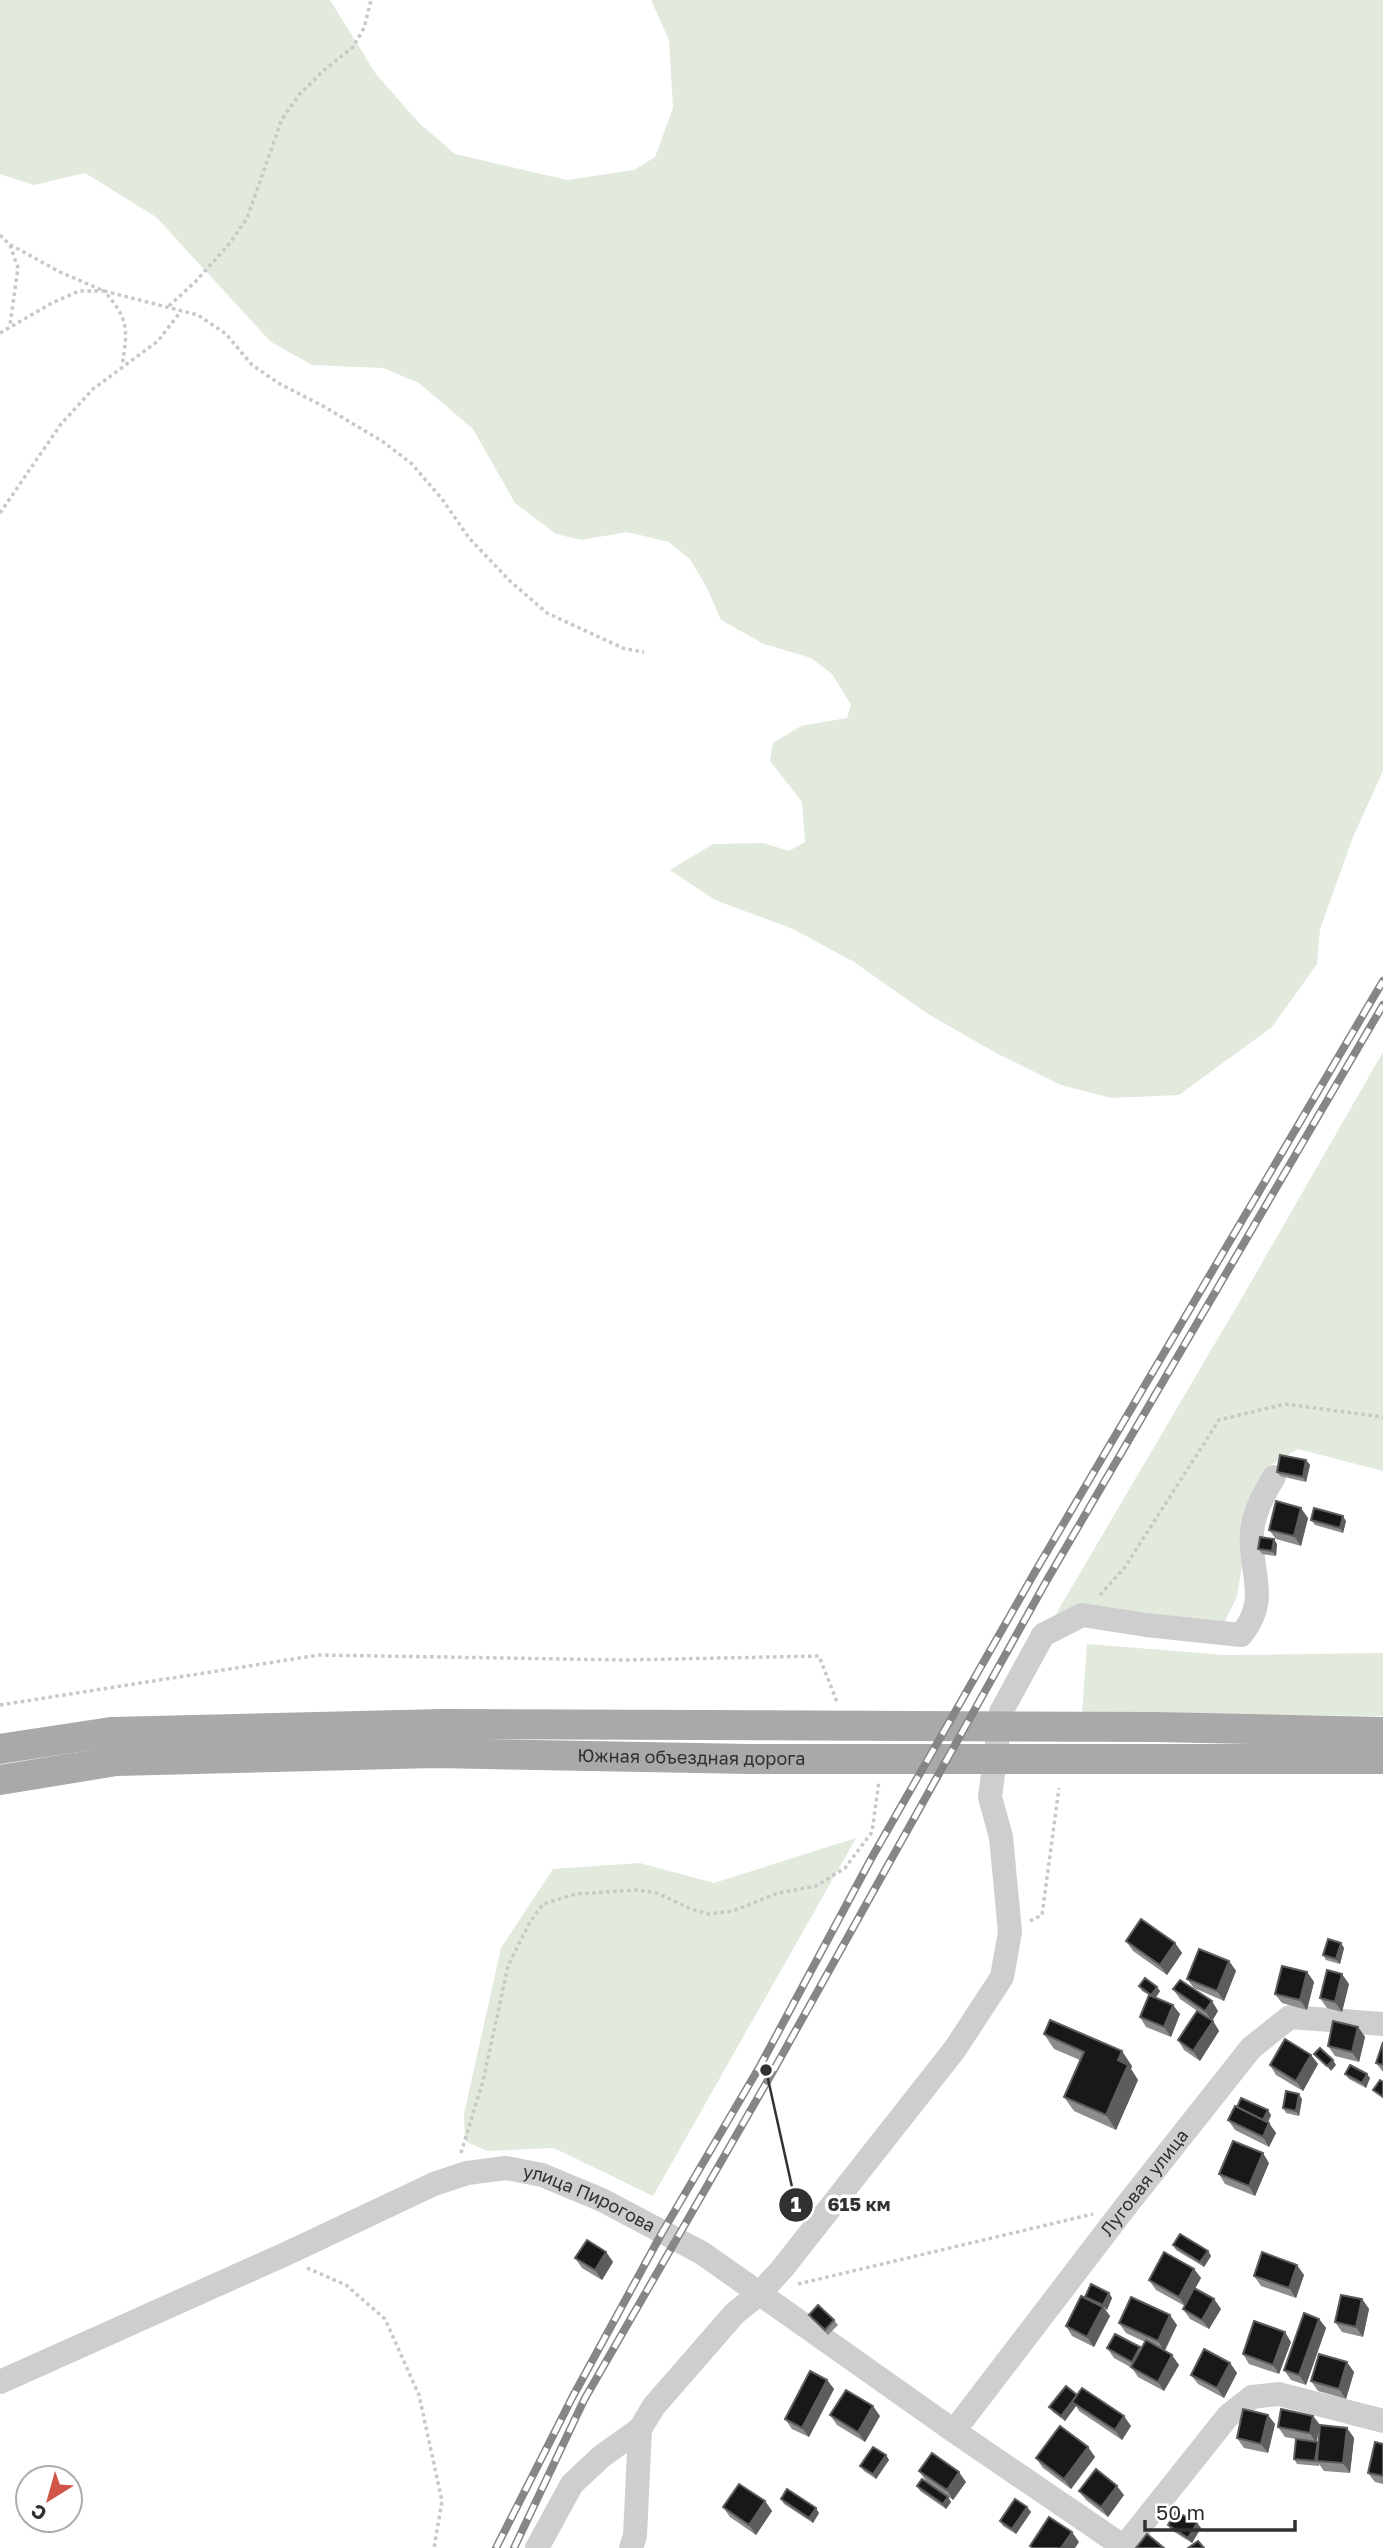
<svg xmlns="http://www.w3.org/2000/svg" width="1383" height="2548" font-family="'Golos Text',sans-serif">
	<rect width="100%" height="100%" fill="#fff"/>
	<g fill="#e2e9dd">
		<polygon points="0,0 330,0 376,74 420,124 455,154 567,180 634,170 655,157 673,108 669,40 651,0 1383,0 1383,771 1353,837 1320,929 1317,964 1272,1027 1179,1095 1111,1098 1061,1085 998,1054 928,1014 854,962 793,929 715,900 670,870 713,844 763,843 789,851 805,842 802,802 770,761 773,743 801,726 847,718 851,705 832,674 811,658 764,644 721,620 707,588 690,559 669,542 627,532 581,540 556,534 515,503 473,429 419,383 383,368 312,365 271,342 156,217 85,173 34,185 0,174"/>
		<polygon points="1383,1052 1383,1471 1298,1449 1269,1466 1252,1501 1237,1597 1221,1629 1053,1619 1247,1289"/>
		<polygon points="1087,1644 1225,1655 1383,1653 1383,1716 1082,1713"/>
		<polygon points="856,1838 653,2196 554,2148 487,2151 465,2141 464,2114 501,1948 553,1869 640,1863 714,1883"/>
	</g>
	<g fill="none" stroke-linecap="round" stroke-linejoin="round">
		<g stroke="#c8c8c8" stroke-width="3.5" stroke-dasharray="3.5 3.5" stroke-linecap="butt">
			<polyline points="0,235 9,244 60,272 104,291 198,315 226,334 252,365 280,384 323,406 382,441 412,464 442,499 469,538 511,582 547,613 625,649 644,652"/>
			<polyline points="10,245 18,268 10,325"/>
			<polyline points="169,306 196,281 230,243 247,218 282,119 299,95 323,71 353,47 364,28 371,0"/>
			<path d="M0,333l52,-30 27,-12h25c25,28 24,38 18,75"/>
			<polyline points="0,513 61,424 93,389 158,341 181,311"/>
			<polyline points="1100,1595 1125,1567 1219,1420 1285,1404 1383,1417"/>
			<polyline points="0,1705 319,1655 625,1660 819,1656 837,1702"/>
			<polyline points="1030,1921 1042,1915 1059,1788"/>
			<polyline points="461,2153 483,2081 508,1966 529,1924 543,1904 576,1894 637,1890 657,1893 691,1909 709,1914 733,1911 778,1893 816,1886 845,1868 872,1832 879,1781"/>
			<polyline points="307,2268 346,2285 385,2319 419,2395 442,2501 434,2548"/>
			<polyline points="798,2284 1093,2214"/>
		</g>
		<g stroke="#cecece" stroke-width="24">
			<path id="s1" d="M0,2382l290,-130 144,-68 33,-11 39,-5 36,7 60,25 100,53 252,178 170,116"/>
			<path id="s2" d="M954,2431l172,-225 125,-158 39,-31 93,7"/>
			<polyline points="537,2548 572,2484 602,2456 640,2429"/>
			<path d="M631,2548l4,-12 5,-107 14,-23 81,-93 24,-19 23,-25 173,-220 47,-72 8,-45 -9,-95 -11,-40 11,-85 42,-77 39,-20 64,10 95,10c30,-36 8,-62 11,-102 1,-19 12,-40 22,-56"/>
			<polyline points="1123,2548 1228,2416 1252,2397 1279,2394 1383,2421"/>
		</g>
		<g stroke="#a9a9a9" stroke-width="30">
			<polyline points="0,1749 111,1732 442,1724 1156,1727 1383,1732"/>
			<path id="s3" d="M0,1780l116,-19 319,-8 315,6h633"/>
		</g>
		<g stroke="#868686" stroke-width="8">
			<g id="rail">
				<polyline points="496,2548 572,2398 663,2231 760,2066 871,1859 1035,1572 1383,981"/>
				<polyline points="514,2548 584,2400 772,2073 1047,1580 1383,1005"/>
			</g>
		</g>
		<use href="#rail" stroke="#fff" stroke-width="5" stroke-dasharray="16" stroke-linecap="butt"/>
	</g>
	<g fill="#8c8c8c">
		<polygon points="1306,1460 1310,1465 1306,1482 1280,1476 1277,1472"/>
		<polygon points="1308,1518 1301,1546 1276,1539 1269,1530"/>
		<polygon points="1311,1520 1346,1521 1343,1533 1315,1525"/>
		<polygon points="1277,1544 1276,1556 1262,1554 1258,1549"/>
		<polygon points="1126,1941 1175,1943 1182,1953 1167,1975 1133,1951"/>
		<polygon points="1341,1943 1344,1948 1340,1964 1326,1960 1323,1955"/>
		<polygon points="1229,1961 1236,1971 1224,2001 1194,1988 1187,1979"/>
		<polygon points="1307,1972 1314,1982 1307,2010 1282,2003 1275,1994"/>
		<polygon points="1349,1984 1342,2012 1327,2008 1320,1998"/>
		<polygon points="1139,1986 1160,1991 1156,1998 1180,2014 1171,2037 1146,2027 1140,2017 1149,1995 1142,1991"/>
		<polygon points="1173,1989 1218,2011 1212,2021 1180,1999"/>
		<polygon points="1213,2021 1219,2031 1200,2061 1184,2050 1178,2040"/>
		<polygon points="1358,2027 1365,2037 1359,2062 1335,2056 1328,2046"/>
		<polygon points="1044,2034 1132,2066 1131,2069 1138,2080 1116,2130 1074,2111 1064,2097 1080,2060 1054,2049"/>
		<polygon points="1383,2042 1383,2072 1376,2063"/>
		<polygon points="1311,2055 1318,2064 1303,2091 1276,2075 1270,2065"/>
		<polygon points="1345,2074 1370,2078 1366,2088 1349,2079"/>
		<polygon points="1302,2099 1299,2116 1286,2113 1283,2108"/>
		<polygon points="1271,2115 1268,2122 1276,2133 1269,2147 1235,2130 1228,2120"/>
		<polygon points="1269,2163 1255,2196 1225,2184 1219,2174"/>
		<polygon points="1173,2245 1208,2251 1211,2256 1204,2267 1176,2250"/>
		<polygon points="606,2252 613,2262 602,2280 582,2268 575,2258"/>
		<polygon points="1194,2269 1201,2278 1195,2289 1214,2299 1221,2309 1209,2329 1190,2319 1183,2309 1185,2306 1156,2290 1149,2280"/>
		<polygon points="1304,2275 1296,2298 1261,2286 1254,2276"/>
		<polygon points="1109,2293 1112,2298 1107,2310 1105,2309 1110,2316 1094,2347 1072,2336 1066,2326 1086,2298"/>
		<polygon points="1362,2299 1369,2309 1363,2337 1342,2332 1335,2322"/>
		<polygon points="809,2315 834,2320 838,2325 828,2335 812,2319"/>
		<polygon points="1319,2319 1326,2328 1306,2385 1291,2380 1284,2370"/>
		<polygon points="1119,2323 1177,2325 1165,2351 1179,2365 1164,2391 1138,2377 1132,2368 1114,2358 1107,2348 1141,2349 1145,2342 1126,2333"/>
		<polygon points="1291,2342 1279,2374 1249,2364 1243,2354"/>
		<polygon points="1230,2363 1237,2373 1224,2398 1198,2384 1191,2375"/>
		<polygon points="1354,2372 1346,2399 1318,2391 1311,2381"/>
		<polygon points="827,2380 834,2389 809,2437 792,2429 785,2419"/>
		<polygon points="1077,2395 1131,2426 1122,2440 1079,2411 1076,2406 1065,2421 1053,2412 1049,2407"/>
		<polygon points="830,2415 880,2416 865,2442 837,2425"/>
		<polygon points="1313,2416 1320,2425 1317,2441 1319,2443 1347,2428 1354,2438 1350,2473 1324,2471 1319,2464 1319,2466 1297,2464 1294,2459 1296,2439 1285,2437 1278,2427"/>
		<polygon points="1275,2424 1268,2453 1244,2448 1237,2438"/>
		<polygon points="1383,2444 1383,2484 1375,2482 1368,2473"/>
		<polygon points="1088,2447 1095,2457 1071,2489 1043,2468 1036,2458"/>
		<polygon points="886,2455 889,2460 876,2479 864,2471 860,2466"/>
		<polygon points="919,2471 966,2482 953,2500 926,2481"/>
		<polygon points="917,2486 948,2497 951,2502 946,2509 920,2491"/>
		<polygon points="1079,2491 1124,2495 1108,2517 1086,2500"/>
		<polygon points="781,2499 819,2513 813,2523 784,2504"/>
		<polygon points="765,2501 772,2511 756,2535 730,2517 723,2507"/>
		<polygon points="1027,2507 1031,2512 1016,2534 1003,2526 1000,2521"/>
		<polygon points="1197,2523 1201,2528 1192,2543 1171,2530 1168,2525"/>
	</g>
	<g fill="#5d5d5d">
		<polygon points="1306,1460 1310,1465 1306,1482 1303,1477"/>
		<polygon points="1301,1508 1308,1518 1301,1546 1294,1536"/>
		<polygon points="1343,1516 1346,1521 1343,1533 1340,1528"/>
		<polygon points="1274,1539 1277,1544 1276,1556 1272,1551"/>
		<polygon points="1175,1943 1182,1953 1167,1975 1160,1965"/>
		<polygon points="1341,1943 1344,1948 1340,1964 1336,1959"/>
		<polygon points="1229,1961 1236,1971 1224,2001 1217,1991"/>
		<polygon points="1307,1972 1314,1982 1307,2010 1300,2000"/>
		<polygon points="1342,1974 1349,1984 1342,2012 1335,2002"/>
		<polygon points="1157,1987 1160,1991 1154,1999 1151,1995"/>
		<polygon points="1212,2001 1218,2011 1212,2021 1205,2011"/>
		<polygon points="1173,2005 1180,2014 1171,2037 1164,2027"/>
		<polygon points="1213,2021 1219,2031 1200,2061 1193,2051"/>
		<polygon points="1358,2027 1365,2037 1359,2062 1352,2052"/>
		<polygon points="1122,2051 1132,2066 1131,2069 1138,2080 1116,2130 1106,2115 1118,2060"/>
		<polygon points="1311,2055 1318,2064 1303,2091 1296,2081"/>
		<polygon points="1333,2060 1336,2065 1331,2071 1327,2066"/>
		<polygon points="1367,2074 1370,2078 1366,2088 1362,2083"/>
		<polygon points="1299,2094 1302,2099 1299,2116 1296,2111"/>
		<polygon points="1268,2110 1271,2115 1267,2125 1263,2120"/>
		<polygon points="1269,2123 1276,2133 1269,2147 1263,2137"/>
		<polygon points="1263,2153 1269,2163 1255,2196 1249,2186"/>
		<polygon points="1208,2251 1211,2256 1204,2267 1200,2262"/>
		<polygon points="606,2252 613,2262 602,2280 595,2270"/>
		<polygon points="1297,2265 1304,2275 1296,2298 1289,2288"/>
		<polygon points="1194,2269 1201,2278 1185,2306 1179,2297"/>
		<polygon points="1109,2293 1112,2298 1107,2310 1103,2305"/>
		<polygon points="1214,2299 1221,2309 1209,2329 1202,2320"/>
		<polygon points="1362,2299 1369,2309 1363,2337 1356,2327"/>
		<polygon points="1103,2307 1110,2316 1094,2347 1087,2337"/>
		<polygon points="1170,2315 1177,2325 1164,2351 1158,2341"/>
		<polygon points="1319,2319 1326,2328 1306,2385 1299,2375"/>
		<polygon points="1285,2332 1291,2342 1279,2374 1273,2365"/>
		<polygon points="1172,2355 1179,2365 1164,2391 1158,2382"/>
		<polygon points="1347,2362 1354,2372 1346,2399 1339,2389"/>
		<polygon points="1230,2363 1237,2373 1224,2398 1217,2388"/>
		<polygon points="827,2380 834,2389 809,2437 802,2428"/>
		<polygon points="1077,2395 1072,2402 1076,2406 1065,2421 1061,2416"/>
		<polygon points="873,2406 880,2416 865,2442 858,2432"/>
		<polygon points="1268,2415 1275,2424 1268,2453 1261,2444"/>
		<polygon points="1124,2416 1131,2426 1122,2440 1115,2430"/>
		<polygon points="1313,2416 1320,2425 1316,2443 1310,2433"/>
		<polygon points="1347,2428 1354,2438 1350,2473 1343,2463"/>
		<polygon points="1088,2447 1095,2457 1071,2489 1064,2479"/>
		<polygon points="886,2455 889,2460 876,2479 873,2474"/>
		<polygon points="959,2472 966,2482 953,2500 947,2490"/>
		<polygon points="1117,2486 1124,2495 1108,2517 1101,2507"/>
		<polygon points="948,2497 951,2502 946,2509 943,2504"/>
		<polygon points="765,2501 772,2511 756,2535 749,2525"/>
		<polygon points="1027,2507 1031,2512 1016,2534 1012,2529"/>
		<polygon points="816,2508 819,2513 813,2523 809,2518"/>
		<polygon points="1197,2523 1201,2528 1192,2543 1188,2538"/>
		<polygon points="1072,2532 1079,2542 1075,2548 1061,2548"/>
	</g>
	<g fill="#181818" stroke="#5d5d5d" stroke-width="2">
		<polygon points="1280,1455 1306,1460 1303,1477 1277,1472"/>
		<polygon points="1276,1501 1301,1508 1294,1536 1269,1530"/>
		<polygon points="1314,1508 1343,1516 1340,1528 1311,1520"/>
		<polygon points="1260,1537 1274,1539 1272,1551 1258,1549"/>
		<polygon points="1141,1919 1175,1943 1160,1965 1126,1941"/>
		<polygon points="1328,1939 1341,1943 1336,1959 1323,1955"/>
		<polygon points="1199,1949 1229,1961 1217,1991 1187,1979"/>
		<polygon points="1282,1966 1307,1972 1300,2000 1275,1994"/>
		<polygon points="1327,1970 1342,1974 1335,2002 1320,1998"/>
		<polygon points="1145,1978 1157,1987 1151,1995 1139,1986"/>
		<polygon points="1180,1980 1212,2001 1205,2011 1173,1989"/>
		<polygon points="1149,1995 1173,2005 1164,2027 1140,2017"/>
		<polygon points="1197,2011 1213,2021 1193,2051 1178,2040"/>
		<polygon points="1050,2020 1122,2051 1118,2060 1128,2065 1106,2115 1064,2097 1084,2052 1044,2034"/>
		<polygon points="1333,2021 1358,2027 1352,2052 1328,2046"/>
		<polygon points="1285,2039 1311,2055 1296,2081 1270,2065"/>
		<polygon points="1383,2042 1383,2065 1376,2063"/>
		<polygon points="1320,2048 1333,2060 1327,2066 1314,2054"/>
		<polygon points="1350,2065 1367,2074 1362,2083 1345,2074"/>
		<polygon points="1380,2080 1383,2082 1383,2097 1373,2090"/>
		<polygon points="1286,2091 1299,2094 1296,2111 1283,2108"/>
		<polygon points="1241,2098 1268,2110 1263,2120 1237,2107"/>
		<polygon points="1235,2106 1269,2123 1263,2137 1228,2120"/>
		<polygon points="1233,2141 1263,2153 1249,2186 1219,2174"/>
		<polygon points="1180,2234 1208,2251 1200,2262 1173,2245"/>
		<polygon points="587,2240 606,2252 595,2270 575,2258"/>
		<polygon points="1164,2252 1194,2269 1179,2297 1149,2280"/>
		<polygon points="1262,2252 1297,2265 1289,2288 1254,2276"/>
		<polygon points="1091,2284 1109,2293 1103,2305 1085,2297"/>
		<polygon points="1194,2288 1214,2299 1202,2320 1183,2309"/>
		<polygon points="1341,2295 1362,2299 1356,2327 1335,2322"/>
		<polygon points="1081,2296 1103,2307 1087,2337 1066,2326"/>
		<polygon points="1131,2297 1170,2315 1158,2341 1119,2323"/>
		<polygon points="818,2305 834,2320 825,2330 809,2315"/>
		<polygon points="1304,2313 1319,2319 1299,2375 1284,2370"/>
		<polygon points="1254,2321 1285,2332 1273,2365 1243,2354"/>
		<polygon points="1115,2334 1140,2347 1132,2362 1107,2348"/>
		<polygon points="1146,2340 1172,2355 1158,2382 1131,2367"/>
		<polygon points="1204,2349 1230,2363 1217,2388 1191,2375"/>
		<polygon points="1319,2354 1347,2362 1339,2389 1311,2381"/>
		<polygon points="810,2371 827,2380 802,2428 785,2419"/>
		<polygon points="1066,2386 1077,2395 1061,2416 1049,2407"/>
		<polygon points="1082,2388 1124,2416 1115,2430 1072,2402"/>
		<polygon points="846,2390 873,2406 858,2432 830,2415"/>
		<polygon points="1243,2409 1268,2415 1261,2444 1237,2438"/>
		<polygon points="1281,2409 1313,2416 1310,2433 1278,2427"/>
		<polygon points="1320,2425 1347,2428 1343,2463 1317,2461"/>
		<polygon points="1060,2426 1088,2447 1064,2479 1036,2458"/>
		<polygon points="1296,2439 1318,2442 1315,2461 1294,2459"/>
		<polygon points="1375,2442 1383,2444 1383,2476 1368,2473"/>
		<polygon points="873,2447 886,2455 873,2474 860,2466"/>
		<polygon points="932,2453 959,2472 947,2490 919,2471"/>
		<polygon points="1096,2469 1117,2486 1101,2507 1079,2491"/>
		<polygon points="922,2479 948,2497 943,2504 917,2486"/>
		<polygon points="739,2484 765,2501 749,2525 723,2507"/>
		<polygon points="787,2489 816,2508 809,2518 781,2499"/>
		<polygon points="1015,2499 1027,2507 1012,2529 1000,2521"/>
		<polygon points="1176,2511 1197,2523 1188,2538 1168,2525"/>
		<polygon points="1049,2517 1072,2532 1061,2548 1033,2548 1030,2546"/>
		<polygon points="1147,2534 1164,2548 1136,2548"/>
		<polygon points="1198,2541 1204,2548 1188,2548"/>
	</g>
	<g text-anchor="middle" stroke-width="7" stroke-linejoin="round" paint-order="stroke">
		<g font-size="18" fill="#313131" stroke="#fff">
			<text dy="6" stroke="none"><textPath href="#s3" startOffset="693">Южная объездная дорога</textPath></text>
			<text dy="6" stroke="none"><textPath href="#s2" startOffset="313">Луговая улица</textPath></text>
			<text dy="6" stroke="none"><textPath href="#s1" startOffset="640">улица Пирогова</textPath></text>
		</g>
	</g>
	<path fill="none" stroke="#313131" stroke-width="2.5" d="M766 2070L796 2205"/>
	<g fill="#313131" stroke="#fff" stroke-width="2.5">
		<circle cx="766" cy="2070" r="7"/>
		<circle cx="796" cy="2205" r="18"/>
	</g>
	<g font-size="21" text-anchor="middle" font-weight="bold" fill="#fff">
		<text x="796" y="2212">1</text>
	</g>
	<g font-size="19" text-anchor="middle" font-weight="bold" fill="#313131" stroke="#fff" stroke-width="7" stroke-linejoin="round" paint-order="stroke">
		<text x="859" y="2211">615 км</text>
	</g>
	<g transform="translate(49 2499) rotate(217)"><circle r="33" fill="#ffffff" stroke="#adadad" stroke-width="2"/>
	<path d="M0-5L12 26L0 18L-12 26Z" fill="#d15549"/>
	<text y="-10" font-size="19" font-weight="bold" text-anchor="middle" fill="#313131">С</text>
	</g>
	<path d="M1145 2520v10h150v-10" fill="none" stroke="#313131" stroke-width="3.5"/>
	<text x="1156" y="2520" font-size="21" fill="#313131" stroke="#ffffff" stroke-width="5" paint-order="stroke">50 m</text>
</svg>
